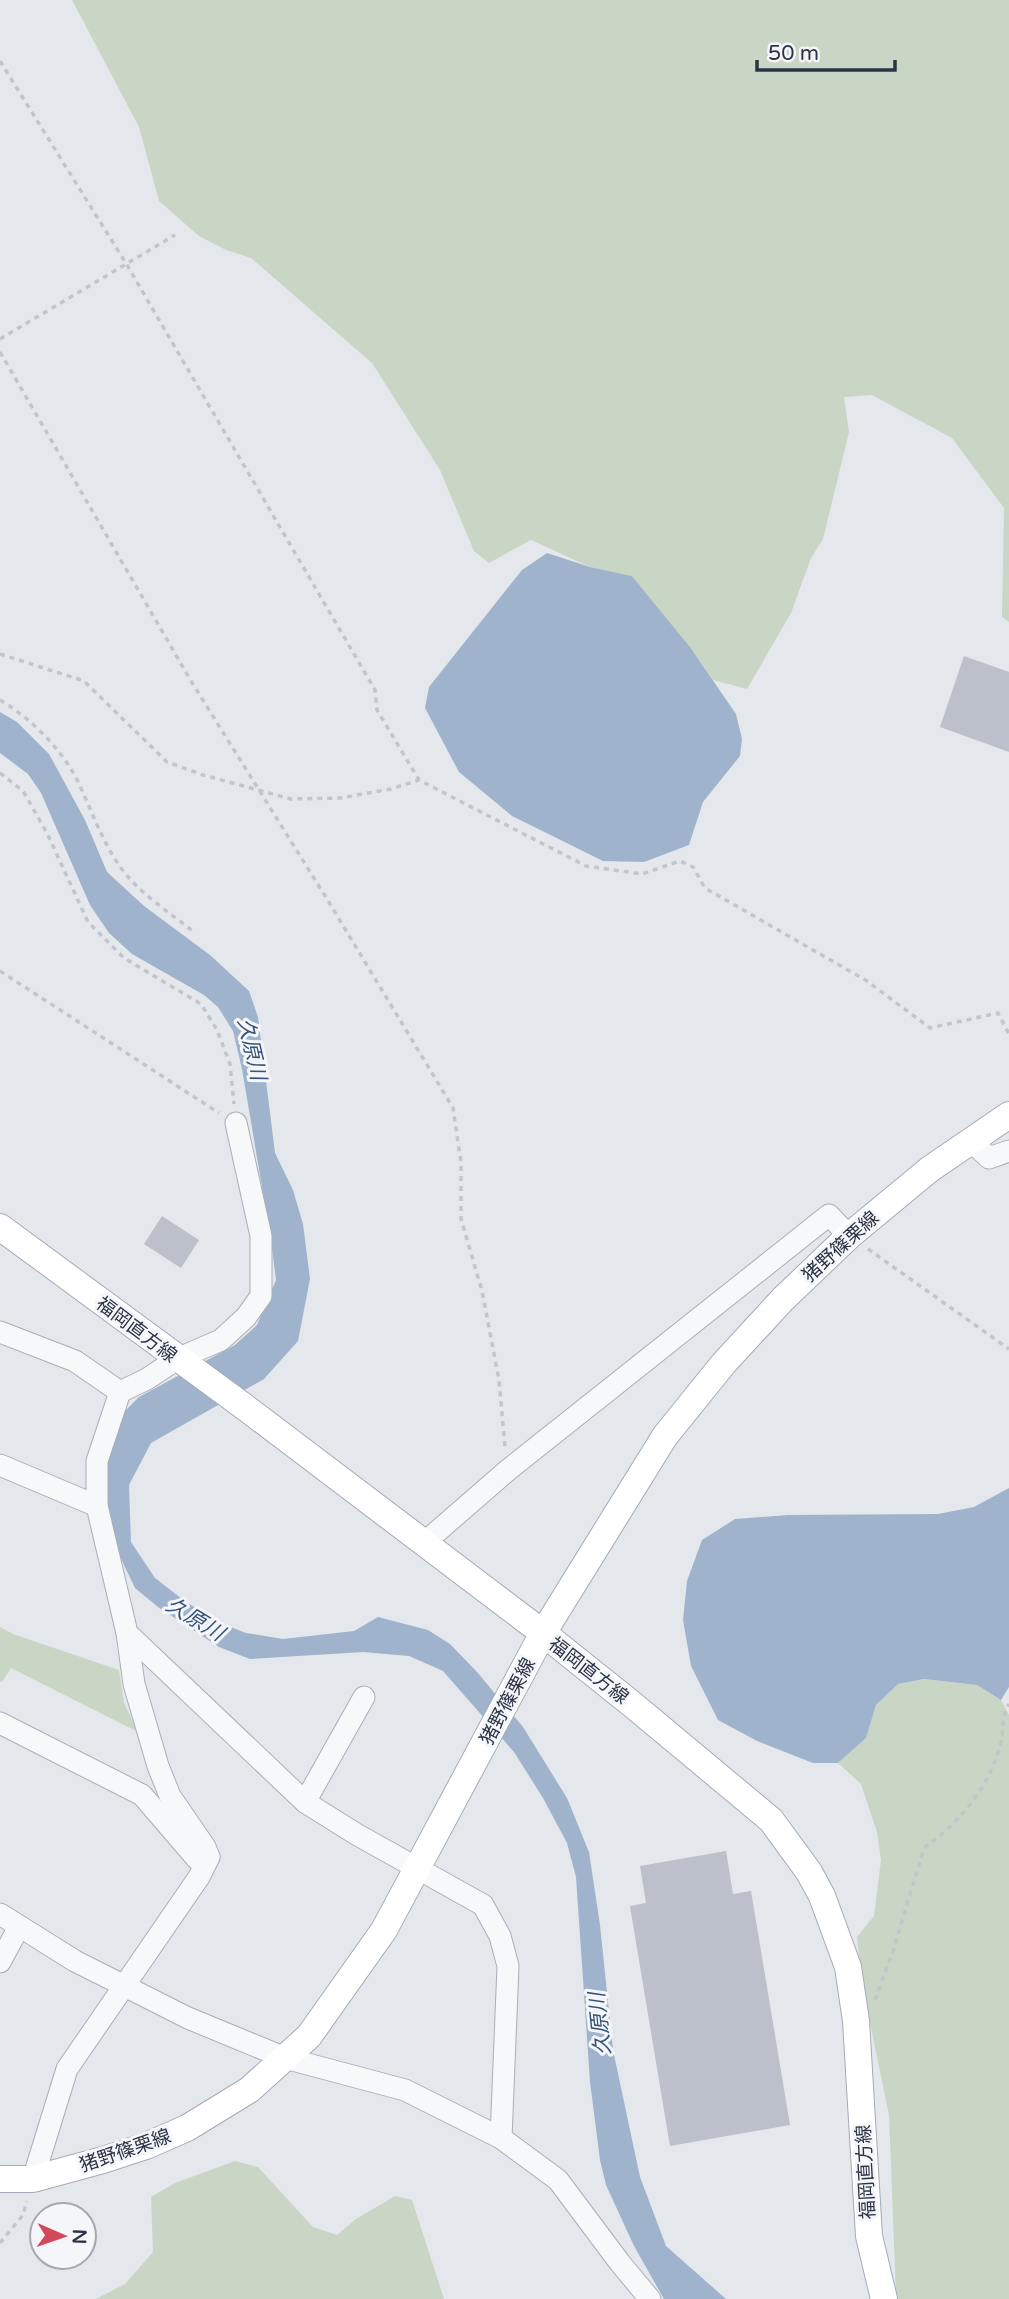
<svg xmlns="http://www.w3.org/2000/svg" width="1009" height="2299" font-family="'Varela Round','Noto Sans JP',sans-serif">
	<rect width="100%" height="100%" fill="#e4e7ec"/>
	<g fill="#c9d6c5">
		<polygon points="72,0 1009,0 1009,622 1002,617 1004,508 952,438 872,395 844,397 849,432 823,539 811,558 791,613 747,689 713,680 690,647 632,576 590,567 531,540 489,563 474,551 440,470 372,363 251,258 226,250 199,236 159,201 139,127"/>
		<polygon points="0,1627 13,1634 119,1670 124,1703 138,1732 11,1668 2,1682 0,1681"/>
		<polygon points="924,1679 977,1685 1001,1700 1009,1715 1009,2299 899,2299 896,2294 889,2115 862,1984 857,1937 874,1916 881,1860 877,1832 861,1784 838,1763 866,1738 876,1705 898,1684"/>
		<polygon points="235,2161 258,2167 313,2227 337,2235 356,2219 395,2196 412,2200 444,2299 96,2299 125,2284 153,2252 151,2197 175,2183"/>
	</g>
	<g fill="#9fb4cc">
		<polygon points="547,553 590,567 632,576 690,647 736,714 742,739 740,756 703,802 689,845 644,862 603,861 512,816 459,772 425,708 429,687 522,570"/>
		<polygon points="0,712 17,722 49,754 85,820 107,872 144,906 210,955 249,991 258,1017 275,1153 293,1190 303,1224 310,1279 298,1341 264,1379 151,1443 129,1485 131,1542 155,1578 186,1602 223,1624 246,1633 283,1639 354,1631 378,1617 428,1630 450,1644 477,1672 523,1727 567,1798 589,1852 600,1925 613,2050 640,2177 666,2246 726,2299 664,2299 634,2246 606,2185 600,2160 590,2082 576,1877 567,1843 543,1798 514,1752 443,1671 409,1656 363,1652 250,1659 219,1647 158,1607 135,1588 123,1563 112,1537 104,1494 108,1453 123,1413 139,1397 235,1345 257,1325 276,1280 271,1240 242,1069 233,1031 218,1007 204,995 132,954 109,933 90,905 41,793 28,774 0,753"/>
		<polygon points="1009,1488 1009,1687 1001,1700 977,1685 924,1679 898,1684 876,1705 866,1738 838,1763 813,1763 757,1741 718,1720 691,1666 683,1620 687,1581 702,1540 735,1519 788,1515 938,1514 974,1507"/>
	</g>
	<g fill="#bbc0ca">
		<polygon points="964,656 1009,672 1009,752 940,727"/>
		<polygon points="162,1216 199,1240 181,1268 144,1244"/>
		<polygon points="726,1851 733,1894 751,1891 790,2125 670,2146 630,1906 646,1903 640,1866"/>
	</g>
	<g fill="none" stroke-linecap="round" stroke-linejoin="round">
		<g stroke="#a9aeb7" stroke-width="23">
			<g id="minor">
				<polyline points="971,1141 989,1158 1009,1151"/>
				<polyline points="0,1332 75,1361 120,1392"/>
				<polyline points="0,1465 97,1506"/>
				<polyline points="424,1543 508,1470 829,1215 849,1236"/>
				<polyline points="127,1633 305,1802 356,1834 483,1905 500,1936 508,1966 501,2138"/>
				<polyline points="0,1723 142,1795 197,1859 209,1857"/>
				<polyline points="305,1802 364,1697"/>
				<polyline points="0,1914 75,1961 188,2018 285,2058 405,2090 501,2138 558,2180 620,2263 650,2299"/>
				<polyline points="0,1962 19,1927"/>
				<polyline points="33,2179 67,2069 199,1877 209,1857 205,1847 170,1796 158,1766 134,1684 127,1633 97,1506 97,1461 120,1392 147,1379 177,1359 221,1340 246,1317 261,1296 261,1236 236,1123"/>
			</g>
		</g>
		<g stroke="#a3abb8" stroke-width="28">
			<g id="major">
				<polyline points="0,1227 246,1408 543,1633 633,1705 771,1820 809,1872 822,1896 848,1967 856,2021 869,2236 884,2299"/>
				<polyline points="0,2179 33,2179 103,2160 146,2146 187,2128 249,2090 309,2036 384,1930 543,1633 665,1436 724,1363 783,1299 849,1236 930,1169 1009,1115"/>
			</g>
		</g>
		<g stroke="#c2c5cb" stroke-width="3.5" stroke-dasharray="5 5" stroke-linecap="butt">
			<polyline points="0,61 127,265 375,690 377,710 419,780 586,866 642,874 680,861 693,867 705,888 867,981 930,1028 998,1013 1009,1034"/>
			<polyline points="0,339 175,235"/>
			<polyline points="0,352 191,681 327,899 453,1108 461,1163 461,1219 482,1291 499,1380 505,1447"/>
			<polyline points="0,654 84,681 167,762 203,775 291,799 340,798 391,789 419,780"/>
			<path d="M0,700c32,19 64,51 80,86 13,28 23,57 41,82 17,24 50,46 73,64"/>
			<polyline points="0,773 23,791 47,833 88,922 124,958 201,1004 217,1030 230,1064 234,1104"/>
			<polyline points="0,971 219,1113"/>
			<polyline points="868,1249 1009,1349"/>
			<path d="M875,2000l19,-52 30,-100c36,-26 64,-59 76,-102 5,-15 0,-28 9,-42"/>
			<polyline points="0,2243 23,2215 27,2201"/>
		</g>
		<use href="#minor" stroke="#f7f8fa" stroke-width="21"/>
		<use href="#major" stroke="#fff" stroke-width="26"/>
	</g>
	<g text-anchor="middle" stroke-width="6" stroke-linejoin="round" paint-order="stroke">
		<g font-size="19" fill="#2b3445" stroke="#f4f6f9">
			<text transform="translate(840 1246) rotate(-42)" y="7">猪野篠栗線</text>
			<text transform="translate(137 1329) rotate(37)" y="7">福岡直方線</text>
			<text transform="translate(589 1670) rotate(38)" y="7">福岡直方線</text>
			<text transform="translate(507 1701) rotate(-62)" y="7">猪野篠栗線</text>
			<text transform="translate(125 2150) rotate(-19)" y="7">猪野篠栗線</text>
			<text transform="translate(865 2172) rotate(-93)" y="7">福岡直方線</text>
		</g>
		<g font-size="21" font-style="italic" fill="#34527a" stroke="#f4f6f9">
			<text transform="translate(252 1049) rotate(77)" y="7">久原川</text>
			<text transform="translate(195 1619) rotate(31)" y="7">久原川</text>
			<text transform="translate(600 2024) rotate(-96)" y="7">久原川</text>
		</g>
	</g>
	<g transform="translate(63 2236) rotate(92)"><circle r="33" fill="#f4f6f9" stroke="#a4a8b1" stroke-width="2"/>
	<path d="M0-5L12 26L0 18L-12 26Z" fill="#d1495b"/>
	<text y="-10" font-size="19" font-weight="bold" text-anchor="middle" fill="#2b3445">N</text>
	</g>
	<path d="M757 60v10h138v-10" fill="none" stroke="#2b3445" stroke-width="3.5"/>
	<text x="768" y="60" font-size="21" fill="#2b3445" stroke="#f4f6f9" stroke-width="5" paint-order="stroke">50 m</text>
</svg>
